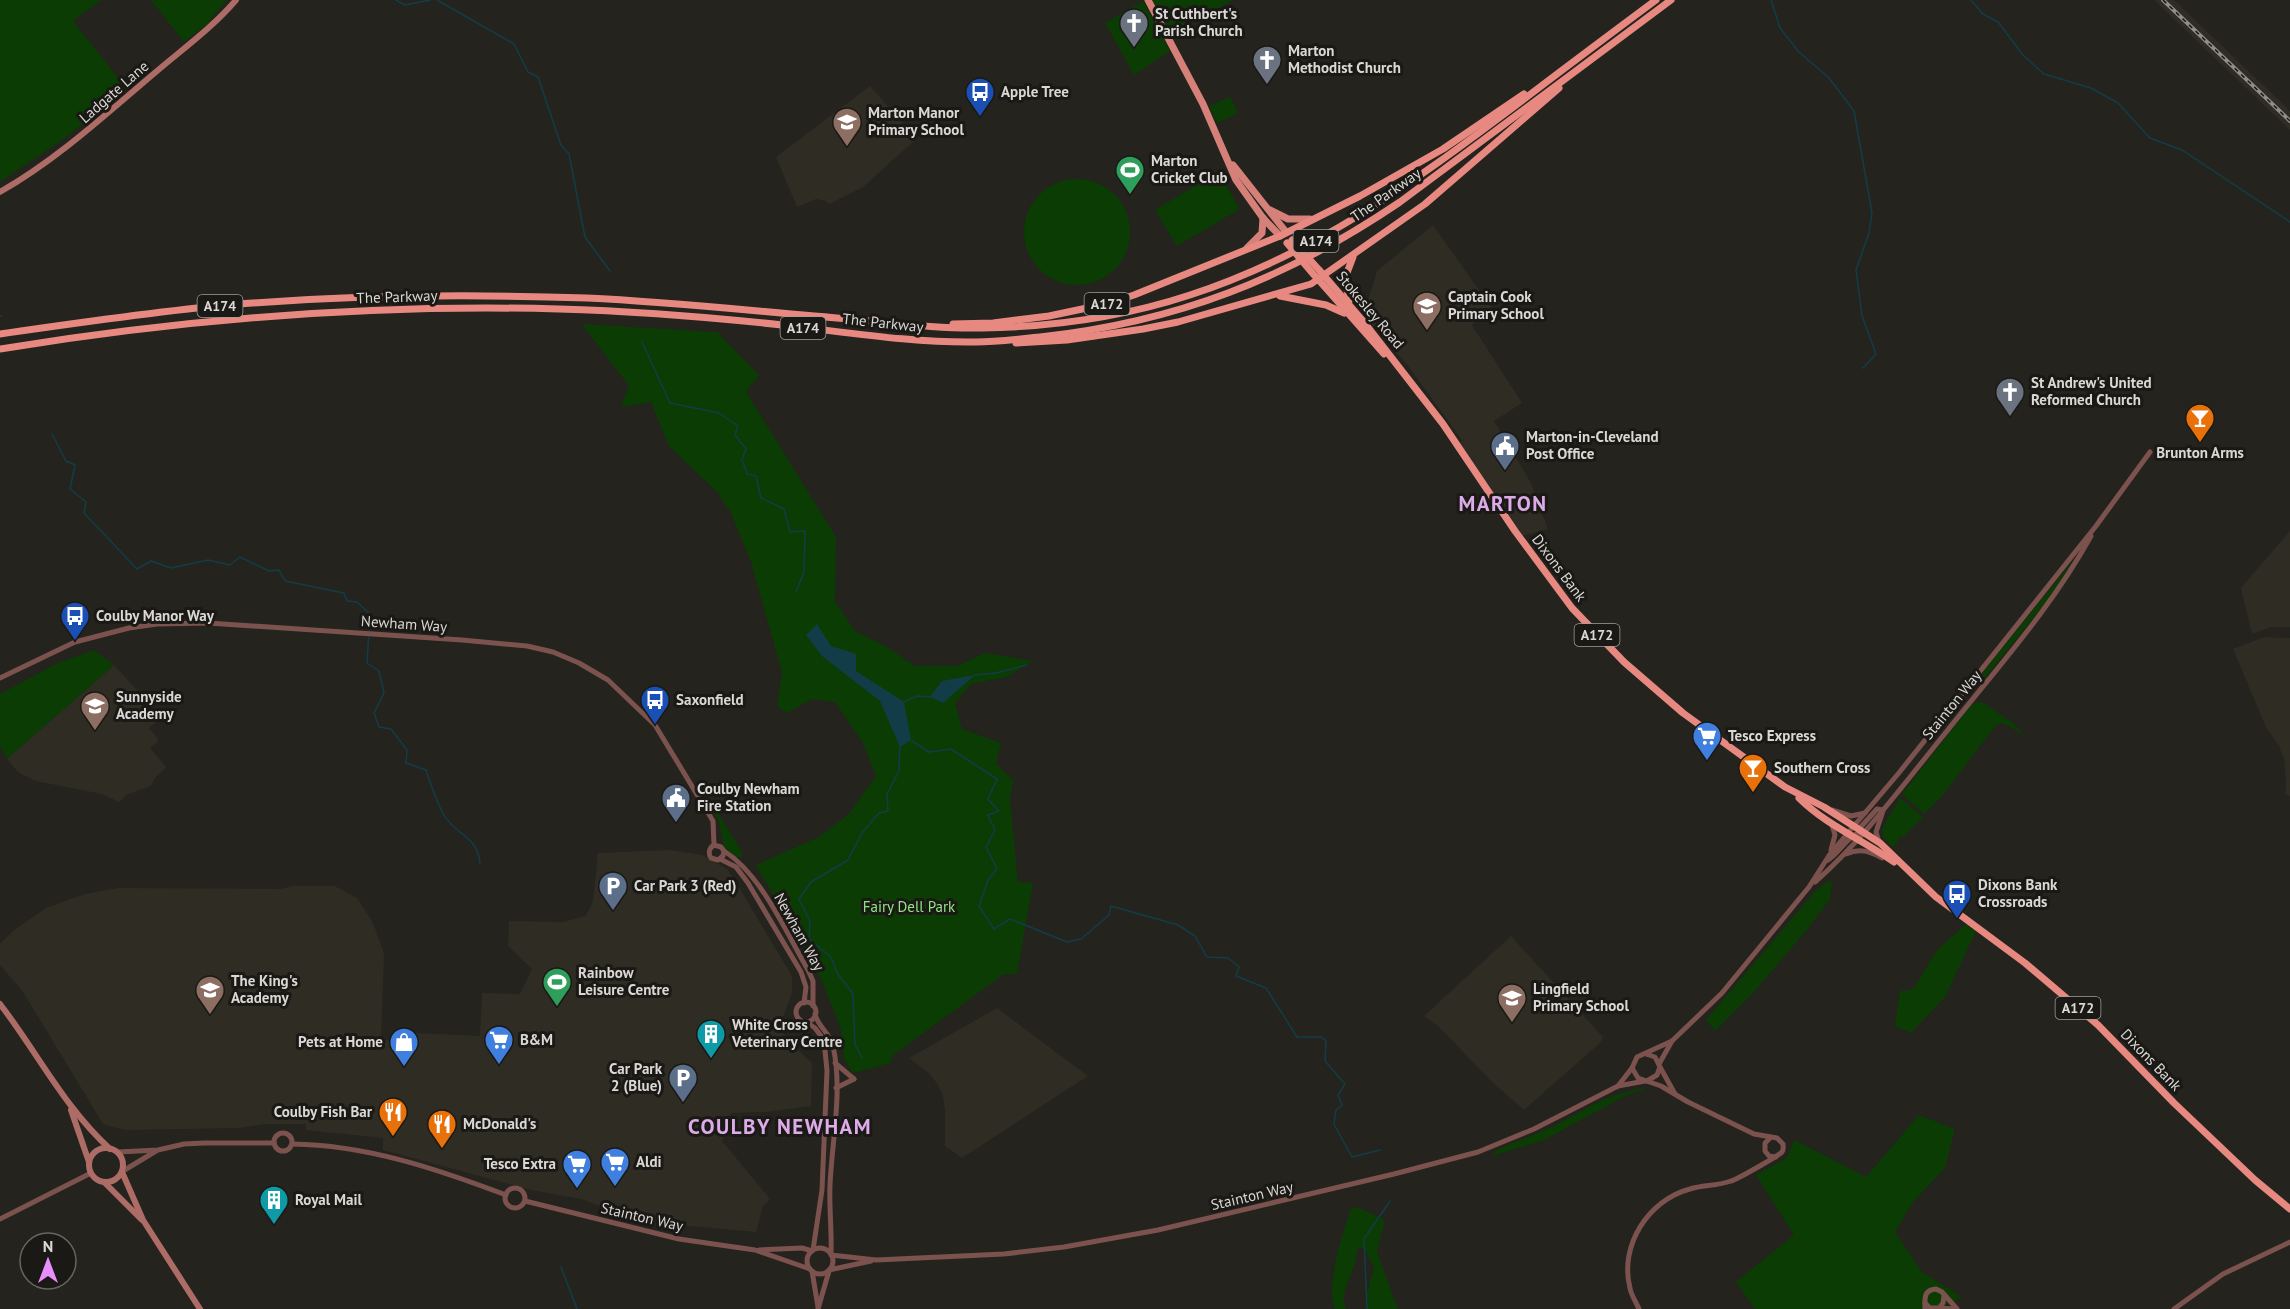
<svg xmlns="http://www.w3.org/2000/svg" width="2290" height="1309" font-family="'PT Sans',sans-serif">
	<rect width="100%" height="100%" fill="#24231e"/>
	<g fill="#2f2c23">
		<polygon points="2154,0 2174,0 2290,111 2290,130"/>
		<polygon points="870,86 916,139 863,187 829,204 826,201 816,199 797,207 776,157"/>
		<polygon points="1433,225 1491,307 1472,325 1522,403 1494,421 1531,483 1548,529 1518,537 1456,445 1466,438 1462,440 1408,366 1364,314 1377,271"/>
		<polygon points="2290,531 2290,627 2271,627 2252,634 2241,588"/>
		<polygon points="2264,637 2290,638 2290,796 2285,795 2286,782 2284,759 2279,746 2266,727 2233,649"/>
		<polygon points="114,665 137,690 159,720 149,728 158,739 157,742 150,748 166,767 154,779 151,786 128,794 119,802 102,794 36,781 18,772 7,759"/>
		<polygon points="670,850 702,855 727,869 738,886 792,976 792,993 783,1017 784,1036 812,1063 811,1106 766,1112 733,1113 730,1115 726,1134 722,1141 770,1199 763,1206 756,1232 678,1225 602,1207 581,1199 531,1190 383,1150 383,1138 306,1130 306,1124 265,1124 239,1128 125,1130 103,1124 23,992 0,965 0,944 13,931 46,908 85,894 118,888 280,889 293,886 335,886 357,898 372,921 384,953 381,1040 412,1041 416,1033 480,1036 482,993 520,994 532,969 508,946 509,921 563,922 586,916 593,901 598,853"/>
		<polygon points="1511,936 1603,1037 1601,1042 1524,1110 1492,1082 1439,1027 1424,1016"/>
		<polygon points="997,1008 1088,1076 962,1158 945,1146 945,1112 943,1096 938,1085 930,1074 909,1058"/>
	</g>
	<g fill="#0b3c04">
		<polygon points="0,0 101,0 73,21 126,88 65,138 0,182"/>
		<polygon points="151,0 227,0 206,25 184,42"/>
		<polygon points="1152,0 1233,0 1171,33"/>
		<polygon points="1143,1 1170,51 1134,75 1105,23"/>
		<polygon points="1230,97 1238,113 1217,123 1209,106"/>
		<polygon points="1218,172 1240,209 1177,246 1155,210"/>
		<circle cx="1077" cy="232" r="53"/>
		<polygon points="582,324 717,332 759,375 746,392 836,537 835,601 855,631 887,647 915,666 957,666 985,653 1032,661 1007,677 971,684 955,703 962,729 1001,743 996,764 1013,780 1010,800 1018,882 1033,883 1017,974 1004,974 892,1056 891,1063 853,1073 844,1059 841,1029 822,981 756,865 819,837 849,814 876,776 863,743 835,702 812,699 787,713 777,706 782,672 751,562 731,513 717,492 669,446 651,402 621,407 629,386"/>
		<polygon points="2076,557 2050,597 1980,684 1980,678 1984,671"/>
		<polygon points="94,650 114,665 7,759 0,746 0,694 58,663"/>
		<polygon points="1982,702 2013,723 2026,737 2009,726 2001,723 1996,725 1942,796 1924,814 1902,794 1972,704"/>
		<polygon points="704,781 706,793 713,805 742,852 742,857 736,857 724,847 719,822 700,791 701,784"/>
		<polygon points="1900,798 1923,817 1902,838 1900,836 1897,843 1892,847 1883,837 1882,829"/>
		<polygon points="1832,879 1830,899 1806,931 1754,992 1715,1031 1706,1020 1816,890"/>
		<polygon points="1966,924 1976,931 1945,997 1911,1033 1895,1026 1900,991 1911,990 1916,985 1936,951"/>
		<polygon points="1639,1088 1646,1088 1627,1095 1544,1140 1492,1156 1497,1150 1552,1127 1604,1099"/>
		<polygon points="1919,1115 1955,1129 1945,1168 1913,1202 1895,1232 1922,1272 1962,1297 1938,1309 1755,1309 1736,1282 1794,1235 1756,1175 1786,1158 1795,1140 1866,1177"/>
		<path d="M1352,1207l10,2 23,11 -8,32 21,57h-31v-16l7,-26 -10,-19 -5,-1c-3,7 -3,13 -5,19 -5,15 -14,28 -8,43h-11c-10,-23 8,-78 17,-102z"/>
	</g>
	<g fill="#123d48">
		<polygon points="817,624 831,646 856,654 856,671 904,702 911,740 900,747 880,701 822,656 806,635"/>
		<polygon points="975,675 943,703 930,697 942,681"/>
	</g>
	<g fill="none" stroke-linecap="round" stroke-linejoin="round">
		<g stroke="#123d48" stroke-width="1.5">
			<polyline points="396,0 405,5 430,0"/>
			<polyline points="437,0 514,44 528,72 538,77 561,145 569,154 585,237 610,271"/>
			<polyline points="1771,0 1780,28 1799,52 1829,78 1854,111 1872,213 1869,233 1856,270 1862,316 1876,354 1863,368"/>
			<polyline points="1971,0 1983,14 1998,22 2023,55 2044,74 2091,88 2118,103 2150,138 2182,150 2290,222"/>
			<polyline points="0,316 2,316"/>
			<polyline points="642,342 670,403 719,413 738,426 735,435 746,449 742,459 747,474 756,476 761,498 784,509 790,532 805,531 804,572 796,592"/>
			<path d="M52,434l14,27 9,4 -5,24 16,13 -2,11 53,56 14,-8 20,7 37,-8 22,5 10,-8 29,14 10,-1 6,11 59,12 3,8 10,1 13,12 -3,49 12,8 5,22 -10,20 5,14 12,2 16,21 -1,13 20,7c5,15 10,31 18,45 11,20 34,20 36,49"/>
			<polyline points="975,675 996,673 1027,665"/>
			<polyline points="904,702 917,696 930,697"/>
			<polyline points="912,741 929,752 951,749 997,779 988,799 999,811 988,815 995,830 986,847 997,869 988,880 979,906 994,929 1010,919 1067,942 1081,939 1109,915 1111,906 1178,925 1195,936 1207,957 1228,958 1239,967 1236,976 1266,988 1297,1037 1321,1037 1326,1041 1325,1061 1345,1084 1338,1095 1342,1105 1336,1110 1334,1124 1352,1157 1380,1150"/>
			<polyline points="862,1058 855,1044 853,994 837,973 831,957 809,939 810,921 799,899 811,882 848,860 862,833 879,813 888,811 887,794 899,771 900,745"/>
			<polyline points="561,1267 577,1309"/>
			<polyline points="1367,1309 1364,1239 1390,1201"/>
		</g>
		<g stroke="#7c524e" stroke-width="5">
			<path d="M0,678l75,-36 54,-14 28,-4 51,-1 254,17 65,6 26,6 26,11 29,17 47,45 58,96 1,24c-5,3 -6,8 -3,13l7,2 5,-4 1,-5 -3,-4 -7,-2"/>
			<polyline points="1832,810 1851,816 1865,813"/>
			<polyline points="1858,830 1877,809 1883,810"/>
			<polyline points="1879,842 1876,832 1883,811"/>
			<polyline points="1831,850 1835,835 1832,825"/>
			<path d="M724,851c37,23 62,81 84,119l5,11v25"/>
			<path d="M1846,854c14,-6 23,-3 36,4"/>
			<polyline points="720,859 736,867 748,883 801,972 806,987 804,1003"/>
			<path d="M1828,860c13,-8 20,-27 36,-28"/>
			<path d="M1815,882c49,-43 91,-101 132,-151 50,-63 105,-124 144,-195"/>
			<circle cx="806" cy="1012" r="10"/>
			<path d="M815,1014c3,13 15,19 18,32 10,44 -1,94 -3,139 -1,23 2,46 1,69"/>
			<polyline points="806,1022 815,1028 824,1040 827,1071 822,1190 813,1250"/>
			<polyline points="1646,1054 1655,1057 1660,1067 1657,1075 1647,1081"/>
			<polyline points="835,1063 854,1079"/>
			<polyline points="1659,1064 1672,1041 1722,993 1809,887 1830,854 1898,774 2096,526 2150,452"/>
			<polyline points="1660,1067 1675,1094"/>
			<polyline points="1618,1086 1632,1068"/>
			<polyline points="836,1088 854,1079"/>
			<circle cx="283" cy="1142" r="9"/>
			<polyline points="1770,1138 1765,1143 1765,1151 1769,1156 1776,1157"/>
			<path d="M292,1144c75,1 145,25 214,51"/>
			<polyline points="118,1152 158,1150 184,1144 204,1143 274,1143"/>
			<polyline points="123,1171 156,1151"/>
			<circle cx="515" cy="1198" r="10"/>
			<polyline points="525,1201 679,1239 755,1250 810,1269"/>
			<polyline points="0,1219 91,1173"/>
			<circle cx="820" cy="1261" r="13"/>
			<polyline points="759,1250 802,1248 812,1251"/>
			<polyline points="831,1255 876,1260 1004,1254 1064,1247 1158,1230 1394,1174 1478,1152 1534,1129 1618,1086 1645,1081"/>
			<polyline points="829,1270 871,1261"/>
			<polyline points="812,1271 818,1307"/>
			<polyline points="1925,1303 1930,1308 1939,1308 1943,1303 1944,1296"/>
			<polyline points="1939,1308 1956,1309"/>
			<polyline points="818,1309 829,1271"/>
			<path d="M1639,1309c-3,-7 -8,-14 -9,-21 -11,-42 18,-88 60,-99 13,-4 27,-3 41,-8 5,-1 49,-26 51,-29 2,-3 1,-5 1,-8l-6,-6 -23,-4 -66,-32 -27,-16 -23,-8 -6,-10 5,-11 35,-16"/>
			<path d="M1925,1309c0,-10 -2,-19 11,-20l6,3 15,17"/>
			<polyline points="2174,1309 2223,1274 2290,1242"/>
		</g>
		<g stroke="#ae6c66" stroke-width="6">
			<path d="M0,192c58,-33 106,-78 157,-121 27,-23 56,-44 79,-71"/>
			<path d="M0,1004c37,48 64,103 110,145"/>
			<polyline points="71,1110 89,1162"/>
			<circle cx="106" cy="1165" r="17"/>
			<polyline points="122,1172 143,1220 200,1309"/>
			<polyline points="105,1183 142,1220"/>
		</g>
		<g stroke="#d58078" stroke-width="7">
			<polyline points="1148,0 1203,104 1236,180 1263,218 1280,236"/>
			<polyline points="1233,165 1286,232"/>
			<polyline points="1270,210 1288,219 1310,219"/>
			<polyline points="1247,248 1262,233 1263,218"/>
		</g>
		<g stroke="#e78980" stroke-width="7">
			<polyline points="1320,271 1363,321 1443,424 1515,531 1572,608 1624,662 1683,713 1785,787 1824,807 1880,843 1936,897 2025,963 2098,1025 2174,1103 2255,1180 2290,1209"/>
			<polyline points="1316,277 1384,354"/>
			<polyline points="1280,296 1326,305 1344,313"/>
			<polyline points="1349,301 1345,278 1353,257"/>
			<polyline points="953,324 993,323 1049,316 1106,304 1134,295 1280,236 1360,196 1443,149 1524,94"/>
			<path d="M0,334c76,-11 151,-22 227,-29 120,-10 240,-11 360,-7 88,4 176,14 263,21 44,4 88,10 132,9 70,-1 141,-11 208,-33 125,-41 221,-111 325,-189 47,-36 94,-71 141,-106"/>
			<polyline points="1016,343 1067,340 1143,329 1178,322 1311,284 1425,204 1559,88"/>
			<path d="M0,349c184,-30 373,-45 559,-40 75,2 149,8 223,16 64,7 129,18 194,17 21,0 43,-3 64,-5 137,-15 246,-58 360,-135l271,-202"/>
			<path d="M1799,798c27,27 64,42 95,64"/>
		</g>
		<g stroke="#8e8d89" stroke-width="4">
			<polyline id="rail" points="2163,0 2290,121"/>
		</g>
		<use href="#rail" stroke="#1a1915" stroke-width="1.5" stroke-dasharray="4.5" stroke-linecap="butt"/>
		<g stroke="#e78980" stroke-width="7">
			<polyline points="1292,240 1320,271"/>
			<polyline points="1287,243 1314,275"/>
		</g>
	</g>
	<defs>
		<g id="church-pin" transform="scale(1.5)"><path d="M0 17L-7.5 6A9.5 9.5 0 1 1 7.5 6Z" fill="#6b7280" stroke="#1a1915"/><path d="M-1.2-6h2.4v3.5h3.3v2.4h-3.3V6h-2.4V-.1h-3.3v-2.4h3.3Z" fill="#fff"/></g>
		<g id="bus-pin" transform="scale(1.5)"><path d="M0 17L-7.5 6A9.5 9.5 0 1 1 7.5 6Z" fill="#1a4fb4" stroke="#1a1915"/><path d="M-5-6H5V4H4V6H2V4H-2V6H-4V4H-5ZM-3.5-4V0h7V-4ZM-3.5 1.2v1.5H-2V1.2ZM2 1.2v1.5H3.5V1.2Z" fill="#fff"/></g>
		<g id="school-pin" transform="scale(1.5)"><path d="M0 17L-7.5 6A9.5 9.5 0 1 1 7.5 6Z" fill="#8d6e63" stroke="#1a1915"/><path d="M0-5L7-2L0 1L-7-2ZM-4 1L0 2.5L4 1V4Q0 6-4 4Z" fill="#fff"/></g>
		<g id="stadium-pin" transform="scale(1.5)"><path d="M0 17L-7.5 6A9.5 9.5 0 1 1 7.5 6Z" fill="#2e9e5b" stroke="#1a1915"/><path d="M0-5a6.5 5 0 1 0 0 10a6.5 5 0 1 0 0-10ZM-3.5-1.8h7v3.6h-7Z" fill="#fff"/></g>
		<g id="bar-pin" transform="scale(1.5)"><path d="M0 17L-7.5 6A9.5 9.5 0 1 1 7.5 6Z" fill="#e8710a" stroke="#1a1915"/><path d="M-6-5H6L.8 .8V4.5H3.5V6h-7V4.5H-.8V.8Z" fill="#fff"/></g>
		<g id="civic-pin" transform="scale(1.5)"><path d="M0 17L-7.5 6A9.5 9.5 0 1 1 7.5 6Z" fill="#5c6f8a" stroke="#1a1915"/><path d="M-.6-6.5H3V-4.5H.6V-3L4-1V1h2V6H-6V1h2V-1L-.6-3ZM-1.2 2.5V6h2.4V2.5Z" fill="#fff"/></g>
		<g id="supermarket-pin" transform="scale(1.5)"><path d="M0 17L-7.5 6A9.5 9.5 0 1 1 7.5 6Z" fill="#3f7fe0" stroke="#1a1915"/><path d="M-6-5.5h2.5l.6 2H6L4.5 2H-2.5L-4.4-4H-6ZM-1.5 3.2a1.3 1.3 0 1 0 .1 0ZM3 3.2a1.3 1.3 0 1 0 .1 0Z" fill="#fff"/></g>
		<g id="parking-pin" transform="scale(1.5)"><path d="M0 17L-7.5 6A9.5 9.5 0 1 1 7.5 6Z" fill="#5c6f8a" stroke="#1a1915"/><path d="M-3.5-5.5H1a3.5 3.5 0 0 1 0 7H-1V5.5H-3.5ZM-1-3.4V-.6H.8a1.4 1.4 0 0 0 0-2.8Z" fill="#fff"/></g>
		<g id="building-pin" transform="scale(1.5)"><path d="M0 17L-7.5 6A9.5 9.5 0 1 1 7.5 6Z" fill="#0f9aa8" stroke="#1a1915"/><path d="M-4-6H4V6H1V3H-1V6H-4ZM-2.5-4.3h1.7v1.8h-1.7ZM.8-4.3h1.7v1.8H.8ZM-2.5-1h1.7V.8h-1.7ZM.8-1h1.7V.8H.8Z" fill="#fff"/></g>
		<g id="shop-pin" transform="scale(1.5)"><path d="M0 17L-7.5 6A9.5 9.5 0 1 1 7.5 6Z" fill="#3f7fe0" stroke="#1a1915"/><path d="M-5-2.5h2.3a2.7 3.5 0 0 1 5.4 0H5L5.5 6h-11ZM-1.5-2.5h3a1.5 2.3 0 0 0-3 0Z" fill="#fff"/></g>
		<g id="restaurant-pin" transform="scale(1.5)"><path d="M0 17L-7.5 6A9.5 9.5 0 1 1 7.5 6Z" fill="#e8710a" stroke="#1a1915"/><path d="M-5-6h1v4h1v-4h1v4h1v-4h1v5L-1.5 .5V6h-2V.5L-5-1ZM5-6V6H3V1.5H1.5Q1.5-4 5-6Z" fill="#fff"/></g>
	</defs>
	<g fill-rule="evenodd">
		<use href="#church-pin" x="1134" y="23"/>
		<use href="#church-pin" x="1267" y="60"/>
		<use href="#bus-pin" x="980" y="92"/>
		<use href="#school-pin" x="847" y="122"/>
		<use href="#stadium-pin" x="1130" y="170"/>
		<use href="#school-pin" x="1427" y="306"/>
		<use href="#church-pin" x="2010" y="392"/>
		<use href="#bar-pin" x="2200" y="418"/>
		<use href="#civic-pin" x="1505" y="446"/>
		<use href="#bus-pin" x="75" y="616"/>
		<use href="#bus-pin" x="655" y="700"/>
		<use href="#school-pin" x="95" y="706"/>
		<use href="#supermarket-pin" x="1707" y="736"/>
		<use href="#bar-pin" x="1753" y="768"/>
		<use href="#civic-pin" x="676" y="798"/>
		<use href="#parking-pin" x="613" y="886"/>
		<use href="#bus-pin" x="1957" y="894"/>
		<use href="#stadium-pin" x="557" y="982"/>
		<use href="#school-pin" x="210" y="990"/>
		<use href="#school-pin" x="1512" y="998"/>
		<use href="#building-pin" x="711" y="1034"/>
		<use href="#supermarket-pin" x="499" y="1040"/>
		<use href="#shop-pin" x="404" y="1042"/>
		<use href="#parking-pin" x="683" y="1078"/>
		<use href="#restaurant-pin" x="393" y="1112"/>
		<use href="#restaurant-pin" x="442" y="1124"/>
		<use href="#supermarket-pin" x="615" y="1162"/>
		<use href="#supermarket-pin" x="577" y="1164"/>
		<use href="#building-pin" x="274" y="1200"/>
	</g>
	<g text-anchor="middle" stroke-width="6" stroke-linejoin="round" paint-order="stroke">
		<g fill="#1a1915" stroke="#a09f9b" stroke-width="1.5">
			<rect x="1293.5" y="230" width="45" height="22" rx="4.5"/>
			<rect x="1084.5" y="293" width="45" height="22" rx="4.5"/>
			<rect x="197.5" y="295" width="45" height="22" rx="4.5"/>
			<rect x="780.5" y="317" width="45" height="22" rx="4.5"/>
			<rect x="1574.5" y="624" width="45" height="22" rx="4.5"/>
			<rect x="2055.5" y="997" width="45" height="22" rx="4.5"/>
		</g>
		<g font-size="14" font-weight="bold" fill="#d9d8d5">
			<text x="1316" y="246">A174</text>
			<text x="1107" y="309">A172</text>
			<text x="220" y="311">A174</text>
			<text x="803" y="333">A174</text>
			<text x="1597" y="640">A172</text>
			<text x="2078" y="1013">A172</text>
		</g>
		<g font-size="15" font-weight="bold" fill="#d9d8d5" stroke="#1a1915" text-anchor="start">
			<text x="1155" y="19">St Cuthbert's<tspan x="1155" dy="17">Parish Church</tspan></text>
			<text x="1288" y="56">Marton<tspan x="1288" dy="17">Methodist Church</tspan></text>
			<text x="1001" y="97">Apple Tree</text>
			<text x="868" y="118">Marton Manor<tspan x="868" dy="17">Primary School</tspan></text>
			<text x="1151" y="166">Marton<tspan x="1151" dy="17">Cricket Club</tspan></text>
			<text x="1448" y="302">Captain Cook<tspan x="1448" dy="17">Primary School</tspan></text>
			<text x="2031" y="388">St Andrew's United<tspan x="2031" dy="17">Reformed Church</tspan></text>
			<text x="1526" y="442">Marton-in-Cleveland<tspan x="1526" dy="17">Post Office</tspan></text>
			<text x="2200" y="458" text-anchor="middle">Brunton Arms</text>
			<text x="96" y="621">Coulby Manor Way</text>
			<text x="116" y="702">Sunnyside<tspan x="116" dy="17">Academy</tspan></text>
			<text x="676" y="705">Saxonfield</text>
			<text x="1728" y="741">Tesco Express</text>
			<text x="1774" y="773">Southern Cross</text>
			<text x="697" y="794">Coulby Newham<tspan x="697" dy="17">Fire Station</tspan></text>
			<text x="1978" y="890">Dixons Bank<tspan x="1978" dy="17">Crossroads</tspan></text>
			<text x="634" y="891">Car Park 3 (Red)</text>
			<text x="578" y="978">Rainbow<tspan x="578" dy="17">Leisure Centre</tspan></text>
			<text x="231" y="986">The King's<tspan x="231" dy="17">Academy</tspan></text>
			<text x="1533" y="994">Lingfield<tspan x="1533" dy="17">Primary School</tspan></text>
			<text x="732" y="1030">White Cross<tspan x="732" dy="17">Veterinary Centre</tspan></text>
			<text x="520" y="1045">B&amp;M</text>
			<text x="383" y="1047" text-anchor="end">Pets at Home</text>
			<text x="662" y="1074" text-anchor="end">Car Park<tspan x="662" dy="17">2 (Blue)</tspan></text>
			<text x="372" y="1117" text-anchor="end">Coulby Fish Bar</text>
			<text x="463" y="1129">McDonald's</text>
			<text x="636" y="1167">Aldi</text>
			<text x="556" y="1169" text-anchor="end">Tesco Extra</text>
			<text x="295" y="1205">Royal Mail</text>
		</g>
		<g font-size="15" fill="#d9d8d5" stroke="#1a1915">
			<text transform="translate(114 92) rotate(-41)" y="5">Ladgate Lane</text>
			<text transform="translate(1386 195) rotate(-35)" y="5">The Parkway</text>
			<text transform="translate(397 297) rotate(-2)" y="5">The Parkway</text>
			<text transform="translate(1370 310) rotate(50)" y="5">Stokesley Road</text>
			<text transform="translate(883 323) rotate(6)" y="5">The Parkway</text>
			<text transform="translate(1559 568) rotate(53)" y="5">Dixons Bank</text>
			<text transform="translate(404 624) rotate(4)" y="5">Newham Way</text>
			<text transform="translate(1952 705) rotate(-51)" y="5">Stainton Way</text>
			<text transform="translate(799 932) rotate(61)" y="5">Newham Way</text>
			<text transform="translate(2151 1060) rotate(46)" y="5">Dixons Bank</text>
			<text transform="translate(1252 1196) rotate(-13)" y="5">Stainton Way</text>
			<text transform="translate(642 1217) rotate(13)" y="5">Stainton Way</text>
		</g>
		<g font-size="15" fill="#91e785" stroke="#1a1915">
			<text x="909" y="912">Fairy Dell Park</text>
		</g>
		<g font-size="21" font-weight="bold" letter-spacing="1.5" fill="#ddabe8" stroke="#1a1915">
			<text x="1503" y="511">MARTON</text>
			<text x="780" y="1134">COULBY NEWHAM</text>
		</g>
	</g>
	<g transform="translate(48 1261)"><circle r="28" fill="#1a1915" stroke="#666562" stroke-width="1.5"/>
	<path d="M0-4.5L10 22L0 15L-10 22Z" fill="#ea8dfd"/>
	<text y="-9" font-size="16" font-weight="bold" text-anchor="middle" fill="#d9d8d5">N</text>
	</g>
</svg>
